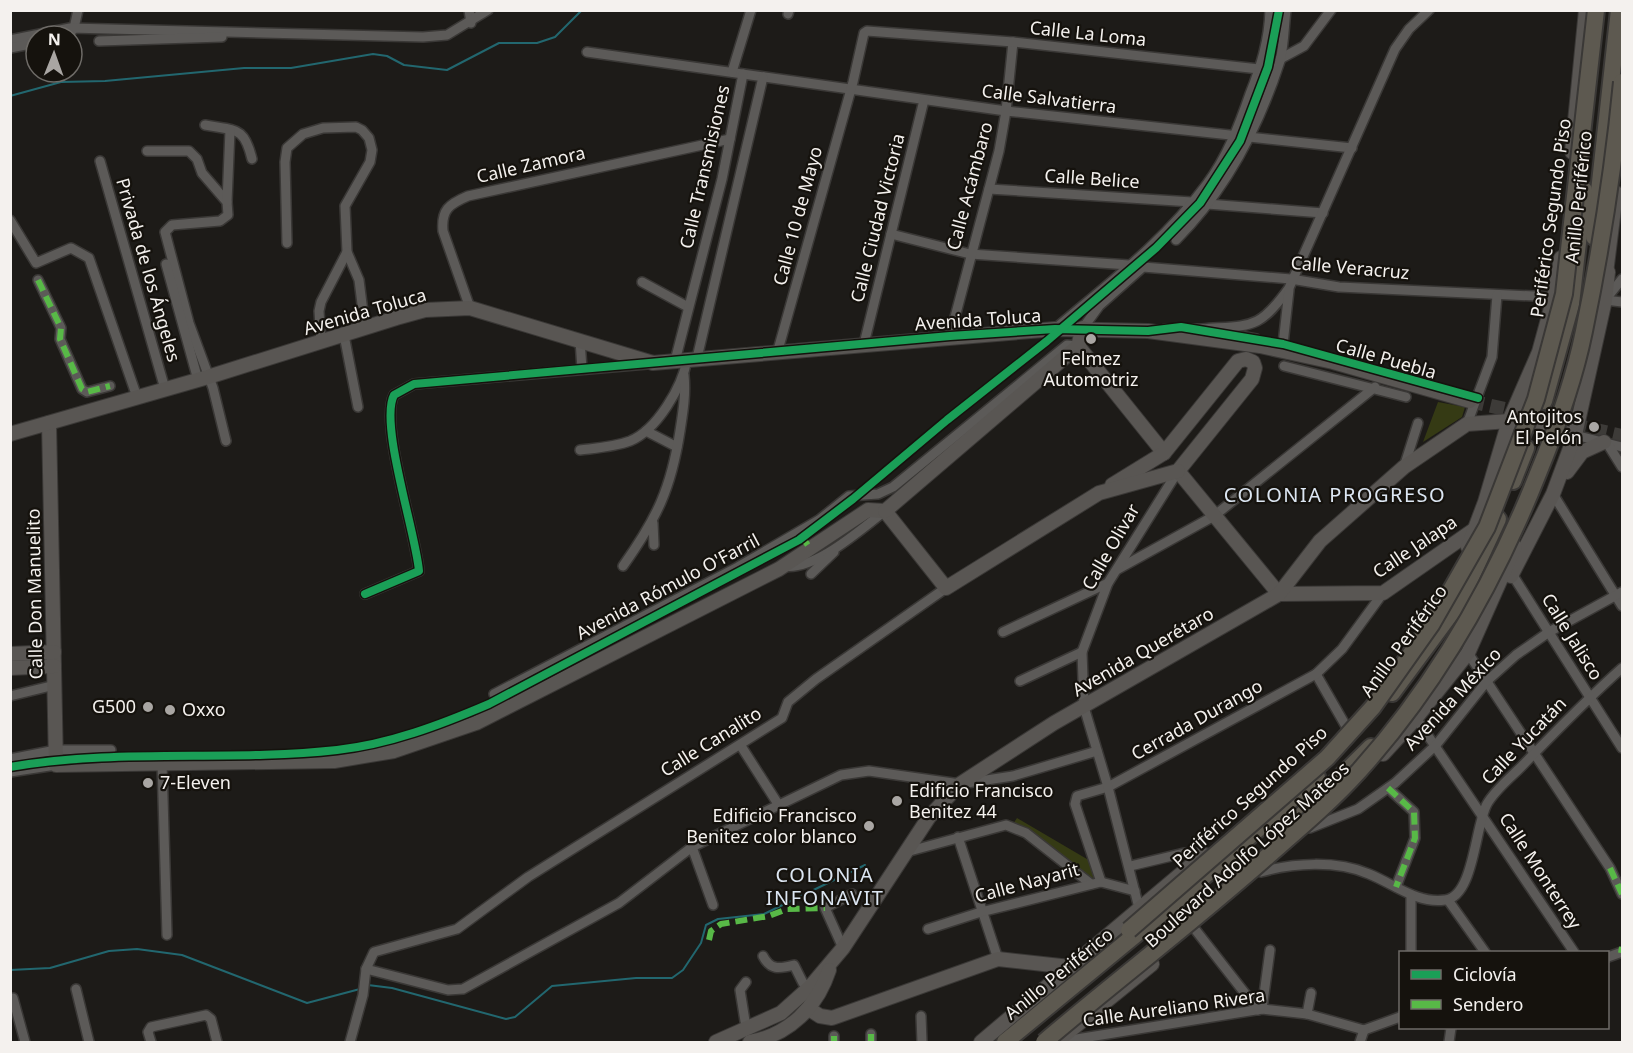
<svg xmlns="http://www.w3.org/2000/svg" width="1633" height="1053" font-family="'Noto Sans',sans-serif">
	<rect width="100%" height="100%" fill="#1d1b18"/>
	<g fill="#353a14">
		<polygon points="1438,402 1465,407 1462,417 1423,442"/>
		<polygon points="1017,818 1092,862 1098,888 1087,885 1020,834 1009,830"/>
	</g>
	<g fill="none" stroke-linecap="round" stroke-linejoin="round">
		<g stroke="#22676f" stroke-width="2">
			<polyline points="10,96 61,82 105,81 244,68 291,68 373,54 387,56 404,65 447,70 499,43 537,43 555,37 582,10"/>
			<polyline points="10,970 50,968 109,951 137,949 182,955 307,1003 360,989"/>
			<polyline points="368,985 392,988 506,1019 515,1017 552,986 636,978 672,978 683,970 701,943 706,925 718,919 764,914 865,865"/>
		</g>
		<polyline stroke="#3d3b38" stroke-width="14" stroke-dasharray="14 7" stroke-linecap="butt" points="1470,401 1622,436"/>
		<g stroke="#3a3836" stroke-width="12">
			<g id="street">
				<polyline points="469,10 471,23"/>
				<polyline points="788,14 789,10"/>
				<polyline points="68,36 74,28 78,10"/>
				<polyline points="10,40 70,28 423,37 447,35 488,10"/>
				<polyline points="99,41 222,37"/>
				<polyline points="10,48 36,43"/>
				<polyline points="587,52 1006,111 1352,148"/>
				<polyline points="1280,59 1304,46 1331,10"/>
				<polyline points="732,72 751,10"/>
				<path d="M205,125c31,6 39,1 47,34"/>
				<polyline points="147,151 189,151 197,159 202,173 227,202 228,215 220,221 172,225 165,232 189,323 213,388 226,441"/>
				<polyline points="100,161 165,389"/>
				<polyline points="989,189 1192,202"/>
				<polyline points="227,202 230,130"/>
				<polyline points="1207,204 1323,213"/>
				<polyline points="10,220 36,263 71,248 89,258 137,397"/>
				<polyline points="891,234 970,254 1129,265"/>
				<path d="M1176,240c49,-49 83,-114 104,-179 4,-16 4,-34 6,-51"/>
				<polyline points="287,243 285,162 287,148 303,134 323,128 356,127 362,130 369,138 372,150 370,162 345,206 347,252 359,280 365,328"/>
				<polyline points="166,264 198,380"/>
				<polyline points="38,280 61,328 60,339 82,389 87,392 110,386"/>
				<polyline points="642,282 688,307"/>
				<polyline points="1606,299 1622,279"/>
				<polyline points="1605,300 1622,302"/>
				<path d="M470,308l-27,-77c-2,-21 6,-27 25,-35l262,-57"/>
				<polyline points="1083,328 1099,306 1143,267 1291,279 1339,287 1554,297"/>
				<path d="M1055,329c53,-45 110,-88 152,-145 20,-27 32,-58 43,-90 11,-28 19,-53 20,-84"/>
				<polyline points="1165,329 1202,329 1256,339"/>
				<path d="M1202,329c50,-4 57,1 87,-41l106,-239 14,-20 20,-19"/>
				<polyline points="344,335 358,407"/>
				<polyline points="950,336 999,151 1006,111 1013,42"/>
				<polyline points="580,340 582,369"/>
				<polyline points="321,343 319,311 321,302 347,252"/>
				<polyline points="864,344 924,100"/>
				<polyline points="1283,344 1289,290"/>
				<polyline points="778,350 853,82 864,33 867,31 1013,42 1259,69"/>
				<polyline points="697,358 763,77"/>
				<polyline points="675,361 722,179 743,74"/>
				<polyline points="1284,366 1406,397"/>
				<polyline points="1467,424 1492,357 1497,295"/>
				<polyline points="646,431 677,447"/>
				<polyline points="1575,435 1622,447"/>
				<polyline points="1607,443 1622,467"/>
				<path d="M580,450c16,-2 34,-3 50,-9 27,-11 52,-54 57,-81"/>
				<polyline points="1404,467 1418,423"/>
				<polyline points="1553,494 1622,606"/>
				<polyline points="653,523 654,545"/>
				<path d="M623,566c34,-48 48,-77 57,-135 3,-19 6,-37 4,-56"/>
				<path d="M784,566c31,5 77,-37 101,-55"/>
				<polyline points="1118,569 1214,516 1375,387"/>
				<polyline points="811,574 834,552"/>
				<polyline points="1512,574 1622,748"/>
				<path d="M365,594l54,-23c-3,-37 -40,-148 -25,-176l20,-11 233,-20"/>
				<polyline points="1003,632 1108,583"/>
				<polyline points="1468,653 1610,868 1622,894"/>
				<polyline points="1316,674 1347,728"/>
				<polyline points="1020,681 1082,652"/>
				<polyline points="10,696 55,685"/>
				<polyline points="503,710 494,694 738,567 819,520 849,496 878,494 893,487 1067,345 1078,346"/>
				<polyline points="1416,718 1574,952"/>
				<polyline points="741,746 778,804"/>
				<polyline points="10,759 56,750 111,750"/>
				<polyline points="162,763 167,935"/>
				<polyline points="10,772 56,765"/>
				<polyline points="1388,788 1414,812 1415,838 1396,887"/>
				<polyline points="1310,828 1358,809 1395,783 1436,745 1487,681 1516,655 1549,632 1622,592"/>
				<polyline points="958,837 998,959"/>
				<polyline points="692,847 713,905"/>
				<polyline points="906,852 1006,825 1026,833 1091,884"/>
				<polyline points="1130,866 1184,853 1206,853"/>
				<path d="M1261,872c32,-9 75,-12 108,2 25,10 48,30 76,26 29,-3 30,-74 42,-96 8,-14 23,-26 34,-37 33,-34 66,-68 101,-99"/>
				<polyline points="1101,882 1075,804 1077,796 1108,787 1316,674 1342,649 1383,593"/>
				<polyline points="1411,895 1411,952"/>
				<polyline points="1448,900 1485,952"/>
				<polyline points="1139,908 1108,787 1084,707 1082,652 1108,583 1178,471"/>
				<polyline points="1194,928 1258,1010"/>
				<polyline points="928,929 981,912 1101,882 1135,891"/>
				<polyline points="843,948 825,908 852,894"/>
				<path d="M763,956c7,14 16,13 31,9l9,18 7,4"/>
				<polyline points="1608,957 1622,952"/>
				<polyline points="366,969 448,990 463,989 619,903 692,847 841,775 869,771 960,784 1013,776 1097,751"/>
				<polyline points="746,982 740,990 745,1021 749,1028"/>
				<polyline points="76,989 89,1042"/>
				<polyline points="13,998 25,1042"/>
				<polyline points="1262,1009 1270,950"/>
				<polyline points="1307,1014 1311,993"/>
				<polyline points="921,1016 922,1042"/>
				<polyline points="1364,1030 1400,1017"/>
				<polyline points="834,1036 834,1042"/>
				<polyline points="151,1042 148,1032 151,1027 206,1015 211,1019 217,1042"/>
				<polyline points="350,1042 363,995 366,969 374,952 457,929 528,877 782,718 788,702 816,679 946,588"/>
				<polyline points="871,1042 871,1034"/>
				<polyline points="1058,1042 1262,1009 1307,1014 1364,1030"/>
				<polyline points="1360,1042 1364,1030"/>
				<polyline points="1449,1042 1451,1028"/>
			</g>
		</g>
		<g stroke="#3a3836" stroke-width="16">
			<g id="secondary">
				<polyline points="1572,152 1586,10"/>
				<polyline points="1605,281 1616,193"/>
				<polyline points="1078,346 1164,453"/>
				<polyline points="49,423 56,765 334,761 394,751 476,723 779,569 868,510 885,511"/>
				<polyline points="10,434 208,377 396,318 425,310 470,308 653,363 1055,329 1148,331 1260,346 1333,362 1470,401"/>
				<polyline points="1178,471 1279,594 1383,593 1475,529"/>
				<polyline points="1567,472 1582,452 1604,442"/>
				<polyline points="1112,485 1164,453 1238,361 1246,359 1253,362 1255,368 1252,379 1178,471"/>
				<polyline points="885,511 946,588 1099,493 1178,471"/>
				<polyline points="885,511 1078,346 1083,328"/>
				<polyline points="1468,547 1485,502 1509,421 1539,352 1554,297 1561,258"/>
				<polyline points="1511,576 1553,494 1575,435 1605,300 1608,272"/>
				<polyline points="10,654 54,652"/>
				<polyline points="10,668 54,666"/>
				<polyline points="1383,754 1416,718 1468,653 1515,547"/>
				<polyline points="809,1009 820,1016 832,1018 998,959 1070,967"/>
				<polyline points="716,1042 781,1013 810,987 843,948 929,817 960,784 1054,723 1279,594 1320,541 1404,467 1467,424 1509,421 1575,435"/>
				<path d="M750,1042c39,-7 67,-35 79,-72"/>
				<polyline points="981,1042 1202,856"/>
				<polyline points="1056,1042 1152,964"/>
			</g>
		</g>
		<g stroke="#3a3836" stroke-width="20">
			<g id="highway">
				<polyline points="1594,237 1619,10"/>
				<polyline points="1544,401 1571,304 1584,190"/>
				<polyline points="1513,481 1526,448"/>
				<polyline points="1392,693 1460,601 1498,519"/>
				<polyline points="1293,824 1371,747"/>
				<polyline points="1005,1042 1168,908 1317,777"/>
			</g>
		</g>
		<use href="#street" stroke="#5c5a58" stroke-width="9"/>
		<use href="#secondary" stroke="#595653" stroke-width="14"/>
		<use href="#highway" stroke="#5d5950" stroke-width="16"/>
		<g stroke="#3a3836" stroke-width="20" stroke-linecap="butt">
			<g id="highway-bridge">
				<polyline points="1129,930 1327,758 1373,707 1431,625 1487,527 1536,399 1564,294 1596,10"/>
				<path d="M1044,1042c74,-63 152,-122 225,-187 31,-27 63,-54 90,-84 78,-87 135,-187 178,-295 19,-46 37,-95 47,-145 17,-82 30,-166 38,-249"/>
			</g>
		</g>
		<use href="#highway-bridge" stroke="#5d5950" stroke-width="16"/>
		<g stroke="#58b947" stroke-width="6" stroke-dasharray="12 6" stroke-linecap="butt">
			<polyline points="38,280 61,328 60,339 82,389 87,392 110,386"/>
			<polyline points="801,535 811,550"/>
			<polyline points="1388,788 1414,812 1415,838 1396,887"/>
			<polyline points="1610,868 1622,894"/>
			<polyline points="709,940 711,931 721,924 769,916 787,909 825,908"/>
			<polyline points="1621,953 1622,947"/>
			<polyline points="834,1036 834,1042"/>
			<polyline points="871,1042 871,1034"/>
		</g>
		<g stroke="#15120d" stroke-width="11">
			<g id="cycleway">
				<path d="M365,594l54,-23c-3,-37 -40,-148 -25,-176l20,-11 536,-48 105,-7 93,2 33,-4 102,17 195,54"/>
				<path d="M10,767c109,-19 219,-5 327,-17 53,-6 103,-25 152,-46l310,-164 54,-41 94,-79 100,-79 109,-93 44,-45 40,-62 28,-74 11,-57"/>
			</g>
		</g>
		<use href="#cycleway" stroke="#1a9f57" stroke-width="8"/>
	</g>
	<g fill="#a9a6a3" stroke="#15120d" stroke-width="2">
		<circle cx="1091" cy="339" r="6"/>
		<circle cx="1594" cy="427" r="6"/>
		<circle cx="148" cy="707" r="6"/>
		<circle cx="170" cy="710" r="6"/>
		<circle cx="148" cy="783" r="6"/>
		<circle cx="897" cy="801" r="6"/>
		<circle cx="869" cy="826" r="6"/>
	</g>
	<g text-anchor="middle" stroke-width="4.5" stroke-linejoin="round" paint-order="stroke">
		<g font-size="18" fill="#f4f1ee" stroke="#15120d">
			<text transform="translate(1088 34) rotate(6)" y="6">Calle La Loma</text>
			<text transform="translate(1049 99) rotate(7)" y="6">Calle Salvatierra</text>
			<text transform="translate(531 165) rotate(-13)" y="6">Calle Zamora</text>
			<text transform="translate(705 167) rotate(-77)" y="6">Calle Transmisiones</text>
			<text transform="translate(1092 179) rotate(4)" y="6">Calle Belice</text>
			<text transform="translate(970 186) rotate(-75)" y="6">Calle Acámbaro</text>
			<text transform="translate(1579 197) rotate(-84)" y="6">Anillo Periférico</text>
			<text transform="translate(798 216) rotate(-75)" y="6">Calle 10 de Mayo</text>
			<text transform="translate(878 218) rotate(-76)" y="6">Calle Ciudad Victoria</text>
			<text transform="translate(1551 218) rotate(-82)" y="6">Periférico Segundo Piso</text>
			<text transform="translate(1350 268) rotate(5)" y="6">Calle Veracruz</text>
			<text transform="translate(148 270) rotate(74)" y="6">Privada de los Ángeles</text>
			<text transform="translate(365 312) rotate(-16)" y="6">Avenida Toluca</text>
			<text transform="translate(978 320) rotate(-4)" y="6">Avenida Toluca</text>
			<text transform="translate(1386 359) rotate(16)" y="6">Calle Puebla</text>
			<text transform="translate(1111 547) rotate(-60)" y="6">Calle Olivar</text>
			<text transform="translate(1415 547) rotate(-34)" y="6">Calle Jalapa</text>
			<text transform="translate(668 587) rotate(-28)" y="6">Avenida Rómulo O'Farril</text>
			<text transform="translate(35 594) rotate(-91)" y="6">Calle Don Manuelito</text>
			<text transform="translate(1572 637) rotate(58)" y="6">Calle Jalisco</text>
			<text transform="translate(1404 641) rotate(-54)" y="6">Anillo Periférico</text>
			<text transform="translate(1143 652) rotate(-30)" y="6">Avenida Querétaro</text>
			<text transform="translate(1453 699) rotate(-47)" y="6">Avenida México</text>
			<text transform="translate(1197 720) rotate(-29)" y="6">Cerrada Durango</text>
			<text transform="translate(1524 741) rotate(-46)" y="6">Calle Yucatán</text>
			<text transform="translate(711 742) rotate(-32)" y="6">Calle Canalito</text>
			<text transform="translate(1250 797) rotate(-42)" y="6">Periférico Segundo Piso</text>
			<text transform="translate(1247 855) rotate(-42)" y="6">Boulevard Adolfo López Mateos</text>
			<text transform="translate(1540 871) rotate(57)" y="6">Calle Monterrey</text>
			<text transform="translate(1027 883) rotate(-15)" y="6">Calle Nayarit</text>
			<text transform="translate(1059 974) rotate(-39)" y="6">Anillo Periférico</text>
			<text transform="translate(1174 1008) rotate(-8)" y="6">Calle Aureliano Rivera</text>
		</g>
		<g font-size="18" fill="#f4f1ee" stroke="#15120d" text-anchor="end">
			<text x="1091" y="365" text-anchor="middle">Felmez<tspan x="1091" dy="21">Automotriz</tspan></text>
			<text x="1582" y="423">Antojitos<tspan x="1582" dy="21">El Pelón</tspan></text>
			<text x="136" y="713">G500</text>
			<text x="182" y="716" text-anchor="start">Oxxo</text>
			<text x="160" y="789" text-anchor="start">7-Eleven</text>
			<text x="909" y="797" text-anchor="start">Edificio Francisco<tspan x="909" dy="21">Benitez 44</tspan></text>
			<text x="857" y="822">Edificio Francisco<tspan x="857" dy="21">Benitez color blanco</tspan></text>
		</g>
		<g font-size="20" letter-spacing="1.5" fill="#dce6f2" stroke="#15120d">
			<text x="1335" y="502">COLONIA PROGRESO</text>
			<text x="825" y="882">COLONIA<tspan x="825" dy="23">INFONAVIT</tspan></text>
		</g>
	</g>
	<rect width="1633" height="1053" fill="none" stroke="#f4f1ee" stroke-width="24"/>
	<rect x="1399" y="951" width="210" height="78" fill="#15120d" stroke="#6e6b67" stroke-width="1.5"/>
	<rect x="1411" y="970" width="30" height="9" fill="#1a9f57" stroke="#6e6b67" stroke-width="1.5"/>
	<text x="1453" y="981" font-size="18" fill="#f4f1ee">Ciclovía</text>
	<rect x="1411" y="1000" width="30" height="9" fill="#58b947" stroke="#6e6b67" stroke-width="1.5"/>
	<text x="1453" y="1011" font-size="18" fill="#f4f1ee">Sendero</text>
	<g transform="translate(54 54) rotate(1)"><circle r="28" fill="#15120d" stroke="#6e6b67" stroke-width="1.5"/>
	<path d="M0-4.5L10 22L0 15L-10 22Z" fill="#a9a6a3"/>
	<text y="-9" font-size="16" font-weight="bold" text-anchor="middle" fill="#f4f1ee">N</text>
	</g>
</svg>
